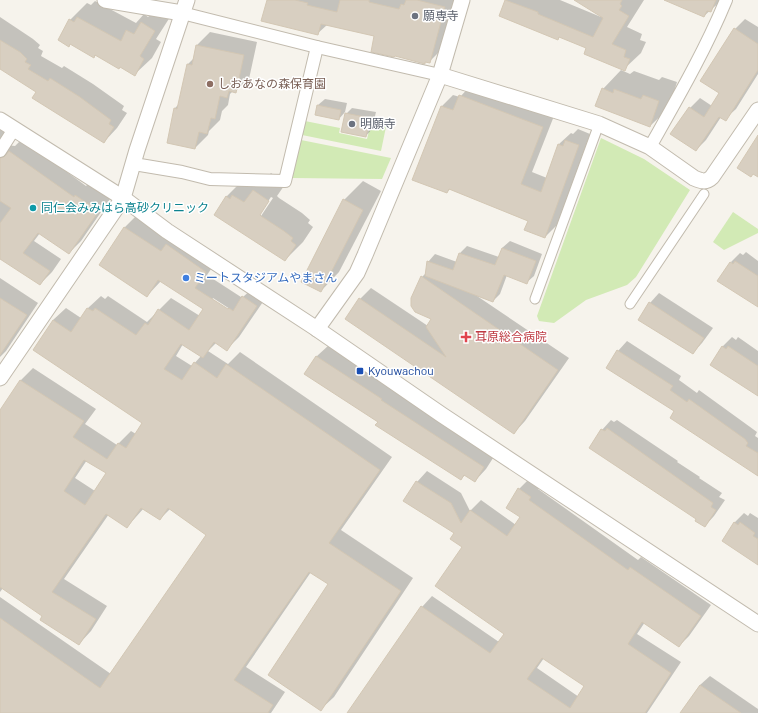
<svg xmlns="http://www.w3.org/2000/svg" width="758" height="713" font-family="Barlow,'Noto Sans JP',sans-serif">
	<rect width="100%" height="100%" fill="#f6f3ec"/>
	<g fill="#d2eab5">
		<polygon points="372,119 387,122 381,151 302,135 305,121 340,128 339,133 367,139"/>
		<polygon points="601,138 644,159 690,190 636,277 627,285 586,300 554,323 539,321 537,316"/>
		<polygon points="301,140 391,158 382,179 292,178"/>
		<polygon points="733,212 758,229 758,233 724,250 713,242"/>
	</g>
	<g fill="#0003" fill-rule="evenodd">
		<polygon points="268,0 455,0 441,50 429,62 426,61 425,63 376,36 327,25 317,34"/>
		<polygon points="507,0 560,0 601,17 601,16 576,0 644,0 627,27 642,34 640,40 646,42 641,53 624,69 588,47 560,36 558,39 506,1"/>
		<polygon points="667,0 722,0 704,16"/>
		<polygon points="95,1 136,23 144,14 148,17 159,6 172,14 156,39 161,42 152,58 135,74 121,66 119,68 96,55 94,57 71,43 69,45 70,20 87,3 91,5"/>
		<polygon points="0,17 33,39 40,45 38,48 43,51 41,56 62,68 64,66 93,84 124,106 122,110 127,113 117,128 104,142 37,91 0,68"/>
		<polygon points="745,19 758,27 758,74 736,109 725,119 721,117 706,140 696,150 690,108 700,98 712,106 721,93 735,29"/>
		<polygon points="210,32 257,42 249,79 236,91 233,91 230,94 228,105 222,111 220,120 209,131 208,135 195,148 175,108 179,104 188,64 194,58 197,45"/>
		<polygon points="621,70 630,74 634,71 659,80 662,77 677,82 669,108 650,126 603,89"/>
		<polygon points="472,84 554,116 532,172 547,178 559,144 571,133 573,134 578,129 590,134 557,225 545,237 529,220 450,189 447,192 414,180 442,106 453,95 460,97"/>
		<polygon points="325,99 347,103 345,112 339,119 318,105"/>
		<polygon points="352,108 376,112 372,129 366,136 346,114"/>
		<polygon points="0,118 5,118 7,145 15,146 22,139 86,186 88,184 110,199 81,241 69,253 40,233 34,241 61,259 52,272 40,284 0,258"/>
		<path d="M271,173l15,10 -9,13 2,2 23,15 8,7 -2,3 5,4 -10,15 -18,18 -59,-63 18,-18 16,5zM271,197l2,1 -12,18h-3z"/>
		<polygon points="363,181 381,191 339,272 321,291 344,200"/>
		<path d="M137,215l81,44 -11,16 34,22 1,-1 1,1 13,-12 13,8 -30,44 -12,12 -11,-6 -8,8 20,13 12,-12 152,105 -51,73 72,48 -79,119 -13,12 8,-125 -18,-12 -65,95 39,25 -14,21h-271v-116l111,77 97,-139 -38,-26 -10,10 -16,-11 -17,19 -18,-13 -45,65 43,27 -16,25 -12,13 -35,-28 -41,-28 -3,4v-181l21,-31 12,-12 63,41 -11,15 32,21 14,-14 5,3 8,-12 -91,-102 13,-12 15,10 7,-10 13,-12 4,3 3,-3 39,26 24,-24 29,18 4,-7 -43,-28 -14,15 -47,-31 25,-38zM213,298l20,13 -1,2 -20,-13zM183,344l18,12 -9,10 -16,-10zM87,460l20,13 -12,18 -20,-13z"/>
		<polygon points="510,241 542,254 534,276 526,283 507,275 500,294 493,301 477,296 569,358 525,421 514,433 360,299 371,288 428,326 432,319 422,277 426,273 428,262 435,254 457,262 460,253 467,246 499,257 502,248"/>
		<polygon points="746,252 758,261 758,307 731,262 740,253 743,255"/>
		<polygon points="0,278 38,303 6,351 0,357"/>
		<polygon points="659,293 713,328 702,343 693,353 650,303"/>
		<polygon points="732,337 736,340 738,337 758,351 758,396 722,347"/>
		<polygon points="627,341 681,376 679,380 697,393 699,390 757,432 755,436 758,438 758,476 676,411 618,351"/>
		<polygon points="329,345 495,455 486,469 475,481 465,475 461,479 379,422 306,373 317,356"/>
		<polygon points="611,420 614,422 617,420 678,461 677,462 700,477 699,478 722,493 719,497 725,500 714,516 705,526 602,430"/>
		<path d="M427,471l34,22 9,18 11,-11 35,25 6,-8 -3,-28 10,-10 11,7 -2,3 100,71 3,-3 70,48 -22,31 -10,10 -34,-24 -8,12 44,28 -34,51h-299l74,-106 10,-11 67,46 6,-8 -42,-87 -8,-14 -38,-51zM544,658l42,28 -7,11 -42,-29z"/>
		<polygon points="744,513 748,516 750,513 758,518 758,564 734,523"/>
		<polygon points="710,676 758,709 758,713 681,713 700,685"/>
	</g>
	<g fill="#d8cfc1" stroke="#d3c7b4" fill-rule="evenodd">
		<polygon points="267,0 295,0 308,3 307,5 337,12 340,0 369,0 369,2 399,9 401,4 404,5 406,0 417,0 445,7 430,63 425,62 425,64 395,56 394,57 371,52 374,36 321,24 318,35 261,21"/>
		<polygon points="505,0 538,12 538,14 593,37 603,18 574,0 622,0 620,4 622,6 619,10 629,16 612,44 626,50 624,57 630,59 625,71 584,54 586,48 559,37 558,40 499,16"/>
		<polygon points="664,0 716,0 711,12 707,11 704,17"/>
		<polygon points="77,17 121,41 126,30 134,34 141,22 155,31 140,56 144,59 135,76 120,67 119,69 95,55 94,58 70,44 69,47 58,40 69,19 74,22"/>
		<polygon points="734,28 758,44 758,70 726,121 719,117 696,151 670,134 689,107 704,117 719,93 700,81"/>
		<polygon points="0,40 20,52 27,59 25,62 31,65 28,69 48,81 50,78 80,97 111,120 109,124 114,127 104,143 32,98 36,92 0,69"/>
		<polygon points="196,45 244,55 236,93 229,91 227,98 220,96 215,119 211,118 207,134 199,132 195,149 167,143 174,108 177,109 187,64 192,65"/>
		<polygon points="602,88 613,93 614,89 641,99 643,95 659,101 650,127 595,106"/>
		<polygon points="459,95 543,127 521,184 541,192 558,144 563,146 565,140 579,145 545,238 524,230 528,221 449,189 447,193 412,180 441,106 453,110"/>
		<polygon points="317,105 341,110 339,120 315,115"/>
		<polygon points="345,113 370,118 366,137 341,132"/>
		<polygon points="758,135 758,177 753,174 751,177 737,168"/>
		<polygon points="9,151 74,197 75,195 99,211 69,254 38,233 23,253 50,271 40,285 0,259 0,223 11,208 0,201 0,158 4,157"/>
		<polygon points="253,190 269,201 260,215 261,216 284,231 293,238 291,241 296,245 285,261 214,215 226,196 230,199 232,195 244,202"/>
		<polygon points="343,199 363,210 321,292 301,282"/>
		<path d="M124,227l37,24 5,-7 40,28 -11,16 33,21 1,-1 4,3 9,-15 15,10 -30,45 -13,-9 -11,16 -22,-14 -17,25 18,11 12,-18 23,16 9,-14 154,106 -51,73 72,48 -80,120 -53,-36 60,-91 -19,-12 -75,108 39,25 -5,8h-268v-95l100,70 106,-153 -38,-27 -8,12 -19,-12 -14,20 -21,-14 -54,78 44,27 -17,26 -39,-25 2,-4 -42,-29v-177l20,-30 64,41 -11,16 34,22 11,-16 8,5 16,-25 -109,-73 20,-30 18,12 16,-24 6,3 2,-3 41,27 9,-12 3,2 10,-16 31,21 14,-21 -45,-29 -11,17 -48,-32zM84,460l22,13 -21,32 -21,-14z"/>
		<polygon points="502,248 536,261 527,284 504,275 493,302 425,276 427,261 453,270 459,253 495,265"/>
		<polygon points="735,261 758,276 758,307 717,281 730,262 733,264"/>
		<polygon points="421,276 558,370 514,434 345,319 359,298 446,357 426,327 431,319 415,312 411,306 411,298"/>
		<polygon points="0,298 27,315 0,355"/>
		<polygon points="649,302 704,338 693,354 638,320"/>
		<polygon points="722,346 726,349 728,346 758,366 758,396 710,365"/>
		<polygon points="617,350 673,386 670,390 687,402 689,399 745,439 748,443 746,446 758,453 758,476 670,418 674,411 606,368"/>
		<polygon points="316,356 382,399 381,400 484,467 475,482 464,475 461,480 375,425 378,422 304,374"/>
		<polygon points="607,428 713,503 711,507 716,510 705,527 695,521 696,519 589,448 601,429 605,431"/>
		<path d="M416,481l35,22 10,20 9,-13 37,26 13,-19 -14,-9 12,-20 13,9 -2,3 99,70 2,-3 71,49 -22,31 -37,-25 -14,22 43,29 -26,40h-298l74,-107 69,47 14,-19 -69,-48 27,-39 -12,-8 4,-6 -51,-32zM542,658l42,28 -14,22 -43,-29z"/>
		<polygon points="734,522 738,525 740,522 755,533 753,536 758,539 758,565 722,541"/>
		<polygon points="700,685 741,713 680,713"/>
	</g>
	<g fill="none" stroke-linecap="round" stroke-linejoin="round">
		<g stroke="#c2bbae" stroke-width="11">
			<g id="pedestrian">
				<polyline points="535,299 599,124"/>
				<polyline points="630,304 704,194"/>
			</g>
		</g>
		<g stroke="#c2bbae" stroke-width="14">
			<g id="minor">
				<polyline points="182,13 317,47 440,75"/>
				<path d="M650,147c27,-48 55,-96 76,-147"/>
				<polyline points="0,151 14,129"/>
				<polyline points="134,164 182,172 210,179 285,181 317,47"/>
			</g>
		</g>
		<g stroke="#c2bbae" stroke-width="17">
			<g id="tertiary">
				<polyline points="105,0 182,13"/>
				<path d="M440,75l159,49 51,23 44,31c7,3 12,5 18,-1l46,-67"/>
				<polyline points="0,120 123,198 167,231 317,329 442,415 758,624"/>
				<polyline points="317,329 357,273 365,255 440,75 462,0"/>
				<polyline points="0,378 123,198 137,150 187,0"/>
			</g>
		</g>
		<use href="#pedestrian" stroke="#fff" stroke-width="9"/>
		<use href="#minor" stroke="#fff" stroke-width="12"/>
		<use href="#tertiary" stroke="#fff" stroke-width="15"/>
	</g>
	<g fill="#6b7280" stroke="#fff" stroke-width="1.5">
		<circle cx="415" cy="16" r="4"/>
		<circle cx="352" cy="124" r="4"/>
	</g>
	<circle fill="#8d6e63" stroke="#fff" stroke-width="1.5" cx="210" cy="84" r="4"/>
	<circle fill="#0f9aa8" stroke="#fff" stroke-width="1.5" cx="33" cy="208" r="4"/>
	<circle fill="#3f7fe0" stroke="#fff" stroke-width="1.5" cx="186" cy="278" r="4"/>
	<path fill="#e0444e" stroke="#fff" stroke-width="1.5" d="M464 331h4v4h4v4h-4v4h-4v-4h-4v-4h4z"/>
	<rect fill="#1a4fb4" stroke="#fff" stroke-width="1.5" x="356" y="367" width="8" height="8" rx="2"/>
	<g text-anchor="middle" stroke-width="3" stroke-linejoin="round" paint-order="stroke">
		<g font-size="12" fill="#5b616d" stroke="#fff" text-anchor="start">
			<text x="423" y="20">願専寺</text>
			<text x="360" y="128">明願寺</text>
		</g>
		<g font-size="12" fill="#785e54" stroke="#fff" text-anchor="start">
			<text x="218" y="88">しおあなの森保育園</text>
		</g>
		<g font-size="12" fill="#0d838f" stroke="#fff" text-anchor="start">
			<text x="41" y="212">同仁会みみはら高砂クリニック</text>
		</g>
		<g font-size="12" fill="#366cbe" stroke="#fff" text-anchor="start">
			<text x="194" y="282">ミートスタジアムやまさん</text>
		</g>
		<g font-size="12" fill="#be3a42" stroke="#fff" text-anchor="start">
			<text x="475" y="341">耳原総合病院</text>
		</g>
		<g font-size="12" fill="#164399" stroke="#fff" text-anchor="start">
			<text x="368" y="375">Kyouwachou</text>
		</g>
	</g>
</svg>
